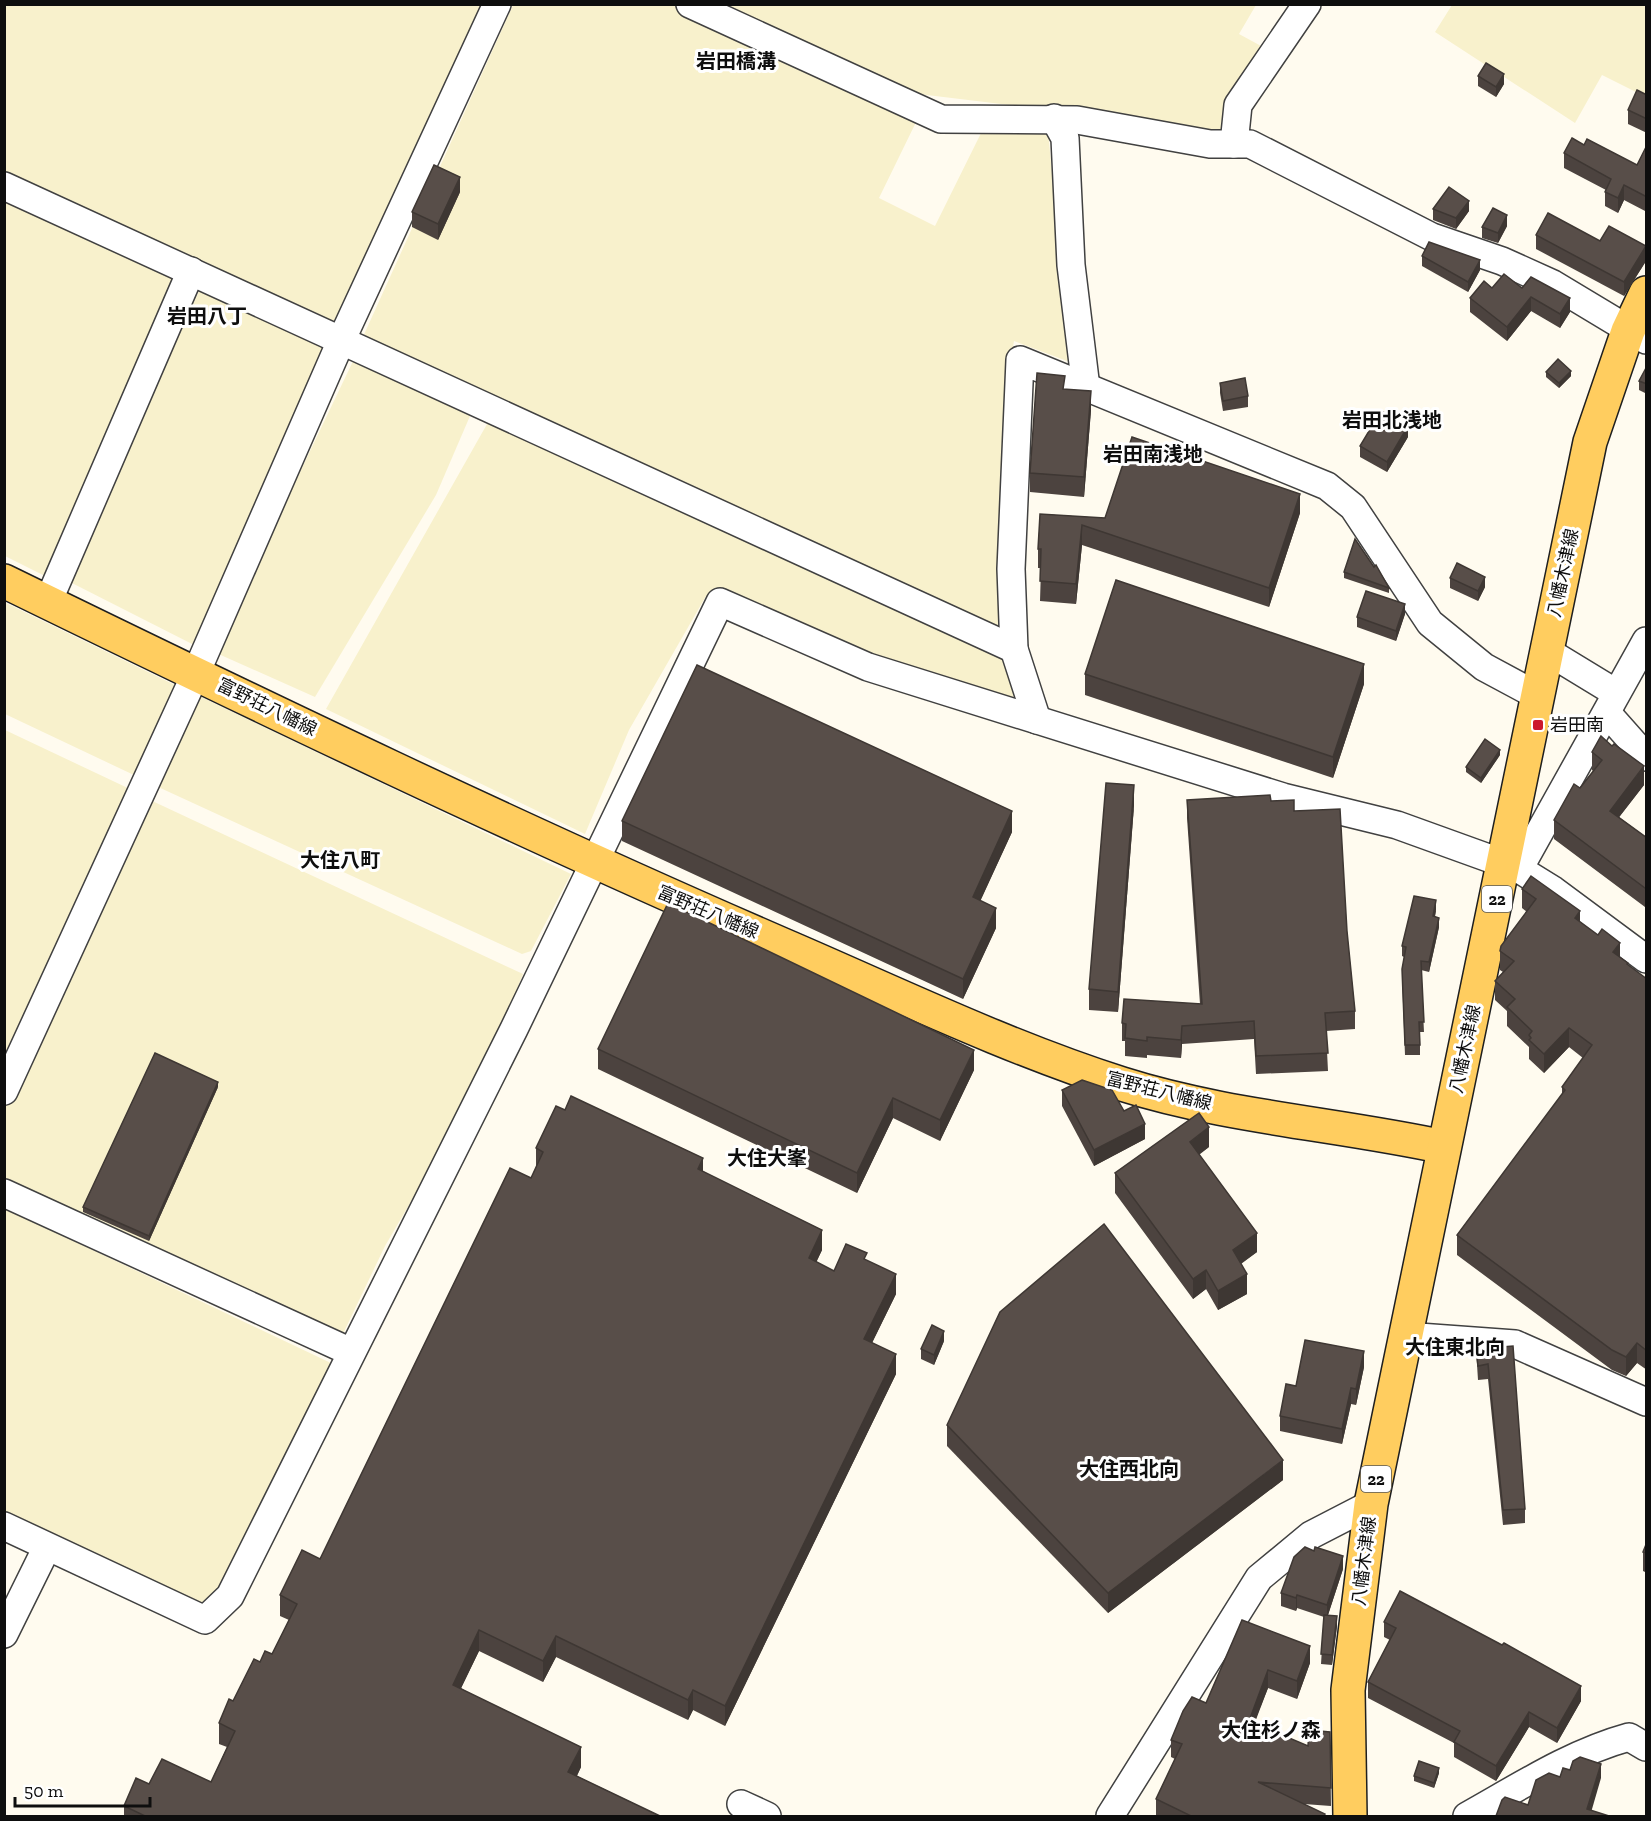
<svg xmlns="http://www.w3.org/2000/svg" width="1651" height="1821" font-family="'Zilla Slab','Noto Sans JP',serif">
	<rect width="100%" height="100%" fill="#fffbef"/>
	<g fill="#f8f1cc">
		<polygon points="5,5 498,5 338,330 5,175"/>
		<polygon points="513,5 679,5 920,114 879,198 935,226 988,119 1047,121 1061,268 1079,352 1067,361 1014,341 1005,392 1006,634 362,339"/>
		<polygon points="713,5 1256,5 1239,34 1263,47 1223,131 902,92"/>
		<polygon points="1452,5 1646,5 1646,97 1602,75 1575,123 1435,32"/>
		<polygon points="4,191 187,279 45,576 5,556"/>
		<polygon points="202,285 340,351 196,646 64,579"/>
		<polygon points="355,357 473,409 436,495 315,697 214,652"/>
		<polygon points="491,417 1004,656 1017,696 1014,700 838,661 706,596 629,730 585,834 326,709"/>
		<polygon points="4,602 179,687 136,776 5,714"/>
		<polygon points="193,693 571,874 531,951 522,954 156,786"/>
		<polygon points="5,730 132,790 5,1068"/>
		<polygon points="148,799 523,974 479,1085 385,1246 341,1338 5,1191 5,1108"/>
		<polygon points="4,1208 333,1364 216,1599 198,1607 5,1515"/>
	</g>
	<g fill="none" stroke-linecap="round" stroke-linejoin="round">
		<g stroke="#414141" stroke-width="30">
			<g id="minor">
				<polyline points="690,4 941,119 1077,120 1210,144 1250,144 1432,237 1502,261 1553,284 1646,340"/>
				<polyline points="1054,118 1065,138 1071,265 1086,388"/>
				<polyline points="1234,144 1238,105 1307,4"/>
				<polyline points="4,186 1014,649"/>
				<polyline points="48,602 191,271"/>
				<polyline points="1547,651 1616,693"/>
				<polyline points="1607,713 1646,757"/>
				<polyline points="1037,720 1014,649 1011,569 1020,360 1327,486 1353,507 1430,623 1484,667 1538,696"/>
				<polyline points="1519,869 1646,641"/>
				<polyline points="4,1091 196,673 341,341 497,4"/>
				<polyline points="4,1193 351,1352"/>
				<polyline points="1405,1336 1515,1344 1646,1402"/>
				<polyline points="4,1526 205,1620 230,1596 514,1029 720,602 868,667 1283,797 1397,825 1519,869 1553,890 1646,959"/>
				<polyline points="4,1634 47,1547"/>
				<polyline points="741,1804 767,1816"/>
				<polyline points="1110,1816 1259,1578 1311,1535 1371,1504"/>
				<path d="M1467,1816c52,-29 104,-63 162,-79l17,10"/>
			</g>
		</g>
		<g stroke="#1f1f1f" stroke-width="36">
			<g id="major">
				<path d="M4,581c258,126 516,250 779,364 112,48 223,102 339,139 104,33 216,40 322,63"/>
				<polyline points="1350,1816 1348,1690 1371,1504 1590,442 1628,331 1646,293"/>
			</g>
		</g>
		<use href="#minor" stroke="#fff" stroke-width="27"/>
		<use href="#major" stroke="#ffcd5f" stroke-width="33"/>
	</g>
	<g fill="#4c433f">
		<polygon points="1478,76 1504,84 1496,97 1478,86"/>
		<polygon points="1647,95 1647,133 1628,124 1628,110"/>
		<polygon points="1584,145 1637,165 1647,145 1647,212 1624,200 1618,213 1605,206 1605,192 1606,190 1564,168 1564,153"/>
		<polygon points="460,192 438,240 412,227 412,212"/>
		<polygon points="1433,209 1469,211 1456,229 1433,220"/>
		<polygon points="1507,226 1498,243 1482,238 1482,227"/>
		<polygon points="1536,235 1600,241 1646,261 1624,296 1536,249"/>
		<polygon points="1422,256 1480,270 1468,292 1422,266"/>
		<polygon points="1492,288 1522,288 1570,312 1560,328 1531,311 1507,341 1470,312 1470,298"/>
		<polygon points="1647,368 1647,394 1639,390 1639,381"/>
		<polygon points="1546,372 1571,376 1559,388 1546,377"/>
		<polygon points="1220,383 1248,396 1248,407 1223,411 1220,393"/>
		<polygon points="1065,389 1091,410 1084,497 1030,492 1030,473"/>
		<polygon points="1408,437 1387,472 1360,457 1360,446"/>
		<polygon points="1300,513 1269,607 1082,545 1076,604 1040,601 1041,568 1038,568 1038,549 1040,514 1105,518"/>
		<polygon points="1647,531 1647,546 1645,546 1645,535"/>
		<polygon points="1344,572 1389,588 1389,593 1344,578"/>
		<polygon points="1450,578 1485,587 1478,601 1450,588"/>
		<polygon points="1405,614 1396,641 1357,627 1357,617"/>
		<polygon points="1085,674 1364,684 1333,778 1085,695"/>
		<polygon points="1647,713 1647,731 1645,730 1645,715"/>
		<polygon points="1592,752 1644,785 1619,817 1647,838 1647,904 1645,907 1554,839 1554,820 1593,771 1592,770"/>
		<polygon points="1500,755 1481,783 1466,772 1466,767"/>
		<polygon points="1187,800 1271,801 1294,811 1347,931 1355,1011 1355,1029 1326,1031 1328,1071 1256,1074 1254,1039 1182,1044 1181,1058 1147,1055 1147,1058 1125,1056 1125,1041 1122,1041 1122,1023 1200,1004 1187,818"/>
		<polygon points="1134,806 1118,1012 1089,1010 1089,989"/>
		<polygon points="622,821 1012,832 980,901 996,928 963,999 622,841"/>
		<polygon points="1522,889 1580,922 1620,957 1628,965 1647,979 1647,1370 1637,1363 1626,1376 1612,1370 1457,1255 1457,1235 1562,1095 1562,1087 1583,1058 1569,1047 1544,1073 1529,1059 1529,1047 1507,1026 1507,1011 1495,1000 1495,981 1503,972 1500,970 1500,951 1527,912 1522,908"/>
		<polygon points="1436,910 1435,917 1439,927 1429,972 1421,970 1424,1032 1420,1032 1420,1055 1405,1055 1402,978 1404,957 1402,956 1402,946"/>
		<polygon points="598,1049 974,1070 940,1141 893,1118 857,1193 598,1069"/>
		<polygon points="218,1087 149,1241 83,1212 83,1207"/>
		<polygon points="1062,1090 1124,1111 1145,1139 1094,1166 1062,1106"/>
		<polygon points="1209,1147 1199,1154 1257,1252 1241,1264 1247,1294 1218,1310 1206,1289 1193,1299 1115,1193 1115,1173"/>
		<polygon points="536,1148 703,1171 822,1250 816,1262 834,1271 867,1261 896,1294 872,1343 896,1374 725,1726 693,1710 688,1720 556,1657 543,1682 479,1651 461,1688 581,1767 577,1776 660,1816 124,1816 124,1806 149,1784 211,1782 227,1747 219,1744 219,1723 233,1701 260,1662 272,1654 289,1620 280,1616 280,1595 320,1559 531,1178 536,1168"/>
		<polygon points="944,1341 934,1365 921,1359 921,1349"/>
		<polygon points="1513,1346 1525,1509 1525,1523 1503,1525 1488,1379 1478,1380 1476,1349"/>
		<polygon points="1364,1367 1356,1405 1351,1404 1342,1444 1280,1431 1280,1416 1296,1386"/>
		<polygon points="947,1425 1283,1480 1108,1613 947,1446"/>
		<polygon points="1647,1542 1647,1573 1643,1571 1643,1552"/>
		<polygon points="1343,1569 1328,1615 1337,1626 1332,1665 1321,1664 1324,1617 1297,1608 1296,1611 1281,1606 1281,1593"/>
		<polygon points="1242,1620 1310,1663 1297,1699 1268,1688 1254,1723 1308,1746 1330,1732 1331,1806 1304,1804 1325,1816 1156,1816 1156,1799 1175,1759 1171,1757 1171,1740 1206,1703"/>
		<polygon points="1384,1622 1581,1701 1557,1743 1529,1727 1496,1781 1454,1757 1454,1743 1368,1698 1368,1682 1390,1640 1384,1637"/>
		<polygon points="1439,1773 1434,1788 1414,1781 1414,1776"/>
	</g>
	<g fill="#3e3733">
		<polygon points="1504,74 1504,84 1496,97 1496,87"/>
		<polygon points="460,177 460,192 438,240 438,224"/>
		<polygon points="1624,185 1624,200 1618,213 1618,198"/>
		<polygon points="1469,201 1469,211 1456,229 1456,218"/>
		<polygon points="1507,215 1507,226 1498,243 1498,233"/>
		<polygon points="1646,246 1646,261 1624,296 1624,282"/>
		<polygon points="1480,260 1480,270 1468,292 1468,282"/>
		<polygon points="1531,297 1531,311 1507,341 1507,327"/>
		<polygon points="1570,298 1570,312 1560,328 1560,314"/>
		<polygon points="1571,371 1571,376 1559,388 1559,383"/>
		<polygon points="1091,391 1091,410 1084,497 1084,477"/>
		<polygon points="1408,426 1408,437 1387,472 1387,462"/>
		<polygon points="1300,494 1300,513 1269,607 1269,588"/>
		<polygon points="1082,525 1082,545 1076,604 1076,584"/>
		<polygon points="1485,577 1485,587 1478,601 1478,591"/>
		<polygon points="1405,604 1405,614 1396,641 1396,631"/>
		<polygon points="1364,664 1364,684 1333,778 1333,757"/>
		<polygon points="1500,750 1500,755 1481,783 1481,778"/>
		<polygon points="1644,766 1644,785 1610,829 1610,811"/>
		<polygon points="1134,785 1134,806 1118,1012 1118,992"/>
		<polygon points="1012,811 1012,832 973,917 973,897"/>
		<polygon points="1647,886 1647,904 1645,907 1645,888"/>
		<polygon points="1436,900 1436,910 1433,926 1433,916"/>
		<polygon points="996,908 996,928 963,999 963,979"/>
		<polygon points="1580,911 1580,930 1575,918"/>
		<polygon points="1439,918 1439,927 1429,972 1429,962"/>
		<polygon points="1620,943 1620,962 1613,952"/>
		<polygon points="1182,1026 1182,1044 1181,1058 1181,1040"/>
		<polygon points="1569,1028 1569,1047 1544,1073 1544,1054"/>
		<polygon points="974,1050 974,1070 940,1141 940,1120"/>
		<polygon points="218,1082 218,1087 149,1241 149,1236"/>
		<polygon points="893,1098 893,1118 857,1193 857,1173"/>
		<polygon points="1145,1124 1145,1139 1094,1166 1094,1150"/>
		<polygon points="1209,1127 1209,1147 1190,1162 1190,1142"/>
		<polygon points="703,1158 703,1179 698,1169"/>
		<polygon points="822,1230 822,1250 809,1278 809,1258"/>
		<polygon points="1257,1233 1257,1252 1233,1269 1233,1250"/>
		<polygon points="1206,1270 1206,1289 1193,1299 1193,1279"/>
		<polygon points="896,1274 896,1294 864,1359 864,1339"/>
		<polygon points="1247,1274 1247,1294 1218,1310 1218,1291"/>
		<polygon points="944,1331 944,1341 934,1365 934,1355"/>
		<polygon points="1637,1343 1637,1363 1626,1376 1626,1357"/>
		<polygon points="1364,1351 1364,1367 1356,1405 1356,1389"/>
		<polygon points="896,1354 896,1374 725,1726 725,1706"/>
		<polygon points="1351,1388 1351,1404 1342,1444 1342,1429"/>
		<polygon points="1283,1460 1283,1480 1108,1613 1108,1593"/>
		<polygon points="1343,1556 1343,1569 1327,1618 1327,1605"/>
		<polygon points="1297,1595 1297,1608 1296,1611 1296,1598"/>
		<polygon points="1337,1616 1337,1626 1332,1665 1332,1655"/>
		<polygon points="479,1630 479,1651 453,1705 453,1685"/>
		<polygon points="556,1636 556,1657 543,1682 543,1661"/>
		<polygon points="1310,1646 1310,1663 1297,1699 1297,1681"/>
		<polygon points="1268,1670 1268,1688 1249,1738 1249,1721"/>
		<polygon points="1581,1686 1581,1701 1557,1743 1557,1728"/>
		<polygon points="693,1690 693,1710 688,1720 688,1700"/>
		<polygon points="1529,1712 1529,1727 1496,1781 1496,1766"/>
		<polygon points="581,1747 581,1767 568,1793 568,1772"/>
		<polygon points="1601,1764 1601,1778 1590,1816 1587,1809"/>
		<polygon points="1439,1768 1439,1773 1434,1788 1434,1783"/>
	</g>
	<g fill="#584e49" stroke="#3e3733" stroke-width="1.5">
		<polygon points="1486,63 1504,74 1496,87 1478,76"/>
		<polygon points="1637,90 1647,95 1647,119 1628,110"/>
		<polygon points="1572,138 1584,145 1587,139 1637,165 1647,145 1647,197 1624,185 1618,198 1605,192 1611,179 1564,153"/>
		<polygon points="434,165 460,177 438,224 412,212"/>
		<polygon points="1449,187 1469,201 1456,218 1433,209"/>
		<polygon points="1493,208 1507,215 1498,233 1482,227"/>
		<polygon points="1548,213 1600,241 1609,226 1646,246 1624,282 1536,235"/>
		<polygon points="1429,242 1480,260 1468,282 1422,256"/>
		<polygon points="1504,274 1522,288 1531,277 1570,298 1560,314 1531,297 1507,327 1470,298 1484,281 1492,288"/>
		<polygon points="1558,359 1571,371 1559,383 1546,372"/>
		<polygon points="1646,368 1647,368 1647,384 1639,381"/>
		<polygon points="1037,373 1065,376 1063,389 1091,391 1084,477 1030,473"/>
		<polygon points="1245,378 1248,396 1223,401 1220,383"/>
		<polygon points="1381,411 1408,426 1387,462 1360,446"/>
		<polygon points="1132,437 1300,494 1269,588 1082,525 1076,584 1040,581 1041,549 1038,549 1040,514 1105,518"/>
		<polygon points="1355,539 1374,567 1376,565 1389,588 1344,572"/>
		<polygon points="1457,563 1485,577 1478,591 1450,578"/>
		<polygon points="1116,580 1364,664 1333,757 1085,674"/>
		<polygon points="1366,591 1405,604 1396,631 1357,617"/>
		<polygon points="697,665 1012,811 973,897 996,908 963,979 622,821"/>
		<polygon points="1601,736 1612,746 1614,744 1644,766 1610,811 1647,838 1647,886 1645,888 1554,820 1574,784 1580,788 1602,760 1592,752"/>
		<polygon points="1485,739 1500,750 1481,778 1466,767"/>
		<polygon points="1106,783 1134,785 1118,992 1089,989"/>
		<polygon points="1270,795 1271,801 1294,800 1294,811 1340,809 1347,931 1355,1011 1325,1013 1328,1053 1256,1056 1254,1021 1182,1026 1181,1040 1147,1037 1147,1041 1125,1038 1126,1024 1122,1023 1124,999 1202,1004 1187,800"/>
		<polygon points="1531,876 1580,911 1575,918 1598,935 1602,929 1620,943 1613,952 1628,963 1627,964 1647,979 1647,1351 1637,1343 1626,1357 1612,1350 1457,1235 1565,1090 1562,1087 1592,1045 1569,1028 1544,1054 1529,1040 1531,1038 1529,1035 1532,1031 1507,1007 1515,999 1495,981 1514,961 1500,951 1501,946 1536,899 1522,889"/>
		<polygon points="1414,896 1436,900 1433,916 1439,918 1429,962 1421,961 1424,1022 1419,1022 1420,1045 1405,1045 1402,969 1406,947 1402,946"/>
		<polygon points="668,903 974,1050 940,1120 893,1098 857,1173 598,1049"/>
		<polygon points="155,1053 218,1082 149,1236 83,1207"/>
		<polygon points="1082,1080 1112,1090 1124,1111 1136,1105 1145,1124 1094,1150 1062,1090"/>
		<polygon points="571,1096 703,1158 698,1169 822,1230 809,1258 834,1271 846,1244 867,1253 864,1259 896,1274 864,1339 896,1354 725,1706 693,1690 688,1700 556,1636 543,1661 479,1630 453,1685 581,1747 568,1772 660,1816 145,1816 124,1806 136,1778 149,1784 162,1759 211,1782 235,1731 219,1723 229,1699 233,1701 254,1659 260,1662 265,1651 272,1654 297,1604 280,1595 302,1550 320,1559 510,1168 531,1178 543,1152 536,1148 556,1106 565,1110"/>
		<polygon points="1199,1113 1209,1127 1190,1142 1257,1233 1233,1250 1247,1274 1218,1291 1206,1270 1193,1279 1115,1173"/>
		<polygon points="1104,1224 1283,1460 1108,1593 947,1425 1000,1312"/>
		<polygon points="932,1325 944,1331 934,1355 921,1349"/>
		<polygon points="1305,1340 1364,1351 1356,1389 1351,1388 1342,1429 1280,1416 1286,1384 1296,1386"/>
		<polygon points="1513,1346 1525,1509 1503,1510 1488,1364 1478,1366 1476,1349"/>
		<polygon points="1647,1542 1647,1553 1643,1552"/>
		<polygon points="1305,1547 1314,1551 1315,1547 1343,1556 1327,1605 1297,1595 1296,1598 1281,1593 1294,1557"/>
		<polygon points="1400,1591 1502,1645 1504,1643 1581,1686 1557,1728 1529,1712 1496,1766 1454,1742 1460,1731 1368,1682 1396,1628 1384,1622"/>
		<polygon points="1324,1615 1337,1616 1332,1655 1321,1654"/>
		<polygon points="1242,1620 1310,1646 1297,1681 1268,1670 1249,1721 1308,1746 1309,1730 1330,1732 1331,1788 1258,1782 1325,1814 1324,1816 1191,1816 1156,1799 1182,1744 1171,1740 1183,1711 1192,1697 1206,1703"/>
		<polygon points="1580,1757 1601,1764 1587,1809 1609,1816 1496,1816 1502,1800 1505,1797 1528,1805 1536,1780 1549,1773 1560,1777 1563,1768 1570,1770 1573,1761"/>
		<polygon points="1419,1761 1439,1768 1434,1783 1414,1776"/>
	</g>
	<rect fill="#cc182d" stroke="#fff" stroke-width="2" x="1532" y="719" width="12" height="12" rx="3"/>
	<g text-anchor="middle" stroke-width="6" stroke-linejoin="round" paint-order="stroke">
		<g fill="#fff" stroke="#565656" stroke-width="1.5">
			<rect x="1482" y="886" width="30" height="26" rx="4.5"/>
			<rect x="1361" y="1466" width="30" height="26" rx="4.5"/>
		</g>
		<g font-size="16" font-weight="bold" fill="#0e0e0e">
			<text x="1497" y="905">22</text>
			<text x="1376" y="1485">22</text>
		</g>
		<g font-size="18" fill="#0e0e0e" stroke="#fff">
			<text transform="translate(1563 573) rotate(-78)" y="6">八幡木津線</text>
			<text transform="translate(267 707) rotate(26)" y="6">富野荘八幡線</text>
			<text transform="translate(708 912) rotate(23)" y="6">富野荘八幡線</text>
			<text transform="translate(1465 1049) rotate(-78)" y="6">八幡木津線</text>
			<text transform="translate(1159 1091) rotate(14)" y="6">富野荘八幡線</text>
			<text transform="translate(1364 1561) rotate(-83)" y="6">八幡木津線</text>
		</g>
		<g font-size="18" fill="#0e0e0e" stroke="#fff" text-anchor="start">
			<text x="1550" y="731">岩田南</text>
		</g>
		<g font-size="20" font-weight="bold" fill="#0e0e0e" stroke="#fff">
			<text x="736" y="68">岩田橋溝</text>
			<text x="207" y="323">岩田八丁</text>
			<text x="1392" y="427">岩田北浅地</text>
			<text x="1153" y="461">岩田南浅地</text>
			<text x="340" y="867">大住八町</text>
			<text x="767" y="1165">大住大峯</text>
			<text x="1455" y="1354">大住東北向</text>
			<text x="1129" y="1476">大住西北向</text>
			<text x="1271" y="1737">大住杉ノ森</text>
		</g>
	</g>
	<rect width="1651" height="1821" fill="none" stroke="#0e0e0e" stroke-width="12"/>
	<path d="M15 1797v9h135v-9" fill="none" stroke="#0e0e0e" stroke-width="3"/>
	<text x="24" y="1797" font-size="18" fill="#0e0e0e" stroke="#ffffff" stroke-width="4.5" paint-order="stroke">50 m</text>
</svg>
